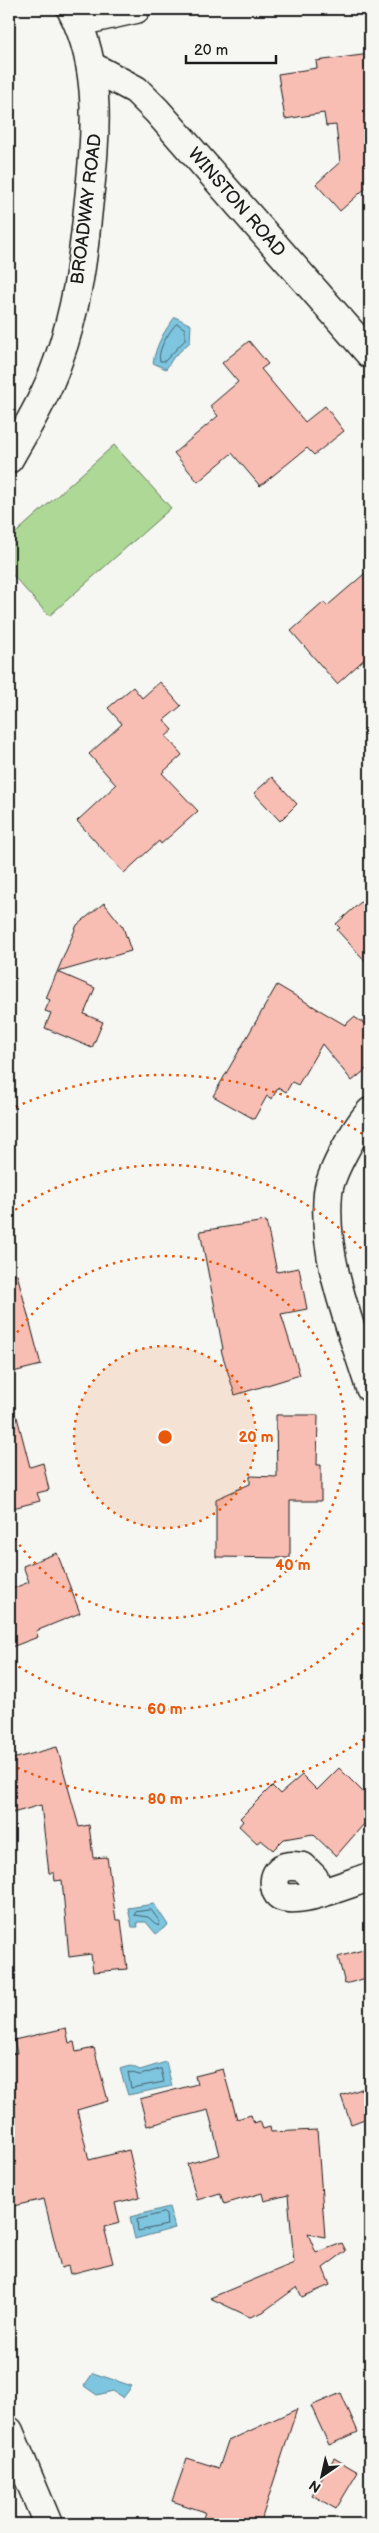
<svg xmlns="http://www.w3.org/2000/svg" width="379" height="2533" font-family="'Balsamiq Sans',sans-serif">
	<rect width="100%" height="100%" fill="#f6f6f2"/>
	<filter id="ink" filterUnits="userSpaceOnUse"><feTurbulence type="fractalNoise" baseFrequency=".02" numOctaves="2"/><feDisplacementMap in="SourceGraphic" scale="10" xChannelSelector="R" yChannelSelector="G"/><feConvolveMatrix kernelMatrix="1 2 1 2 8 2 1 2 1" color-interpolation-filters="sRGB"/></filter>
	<g filter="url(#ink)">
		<polygon fill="#add896" stroke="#647a59" points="114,445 171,508 49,616 9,571 9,539"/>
		<g fill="#7ec5df" stroke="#578191">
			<path d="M175,317l16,8 -1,17 -17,16 -7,11 -13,-6c3,-18 11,-32 22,-46z"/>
			<polygon points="154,1904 168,1925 156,1934 146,1922 137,1922 138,1927 132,1927 128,1908"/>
			<polygon points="166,2062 172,2086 128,2095 120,2069 131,2066 140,2070"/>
			<polygon points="169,2207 175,2228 135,2239 130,2217"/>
			<polygon points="93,2373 132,2386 123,2398 113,2391 97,2395 84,2386"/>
		</g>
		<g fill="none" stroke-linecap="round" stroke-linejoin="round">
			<g stroke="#43606a" stroke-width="1">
				<path d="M178,324l7,5v11l-20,21h-5c-3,-11 8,-27 15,-36z"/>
				<polygon points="151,1910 160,1922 158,1926 148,1917 134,1915 136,1912"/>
				<polygon points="161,2069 164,2082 131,2088 128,2072 140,2075"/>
				<polygon points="164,2213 166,2215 167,2225 138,2231 137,2220"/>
			</g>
		</g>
		<g fill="#f9beb3" stroke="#1c1c1c">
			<polygon points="370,54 370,184 340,211 316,184 340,162 336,125 326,126 324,113 285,119 278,74 317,68 316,61"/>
			<polygon points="249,341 268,364 261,369 305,422 325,406 344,431 314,455 307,448 260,486 232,453 198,482 174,453 218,416 210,406 238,382 222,363"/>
			<polygon points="370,569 370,654 337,684 291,631 324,602 327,606"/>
			<polygon points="160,682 181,706 164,720 173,730 166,736 182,755 162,773 198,811 161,844 159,841 124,873 77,821 116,785 89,754 122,724 108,708 133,687 142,698"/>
			<polygon points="272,777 297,804 280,821 254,793"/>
			<polygon points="370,894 370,966 337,930 340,928 336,924"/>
			<polygon points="104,903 123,927 131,951 58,972 95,988 84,1014 103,1022 92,1048 45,1028 51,1013 45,1011 50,1000 46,998 77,925"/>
			<polygon points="277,985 345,1025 354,1017 370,1027 370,1066 352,1081 322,1044 298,1085 292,1082 286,1092 278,1087 272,1099 267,1096 254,1119 213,1096"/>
			<polygon points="266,1221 277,1272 299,1268 307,1309 281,1314 300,1375 235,1395 221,1350 223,1349 200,1231"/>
			<polygon points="17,1274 41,1365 9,1373 9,1275"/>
			<polygon points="276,1415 318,1415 317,1465 321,1465 321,1501 290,1501 290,1558 216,1557 216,1499 250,1484 250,1476 277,1477"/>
			<polygon points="17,1417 30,1467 43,1463 49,1490 37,1493 40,1501 9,1509 9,1418"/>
			<polygon points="57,1553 80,1613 36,1631 38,1637 9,1648 9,1590 29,1582 23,1566"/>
			<polygon points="57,1747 79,1827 89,1825 93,1858 107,1857 116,1920 121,1920 127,1969 93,1972 91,1954 69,1957 62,1880 55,1881 54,1873 49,1873 41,1805 9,1814 9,1760"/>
			<polygon points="339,1768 370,1799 370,1817 336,1856 313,1834 284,1839 273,1850 261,1840 257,1843 239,1826 243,1821 240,1818 272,1786 280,1794 302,1775 317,1790"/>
			<polygon points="370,1948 370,1977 345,1984 338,1957"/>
			<polygon points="66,2028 69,2043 74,2042 76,2052 94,2048 108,2101 77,2110 89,2160 129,2150 140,2197 115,2203 120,2223 104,2227 113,2263 70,2274 68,2266 61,2268 44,2199 9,2207 9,2054 17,2053 14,2040"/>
			<polygon points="223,2069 237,2119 251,2115 254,2123 260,2121 263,2129 270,2127 271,2132 317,2130 325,2237 308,2234 316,2253 342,2243 346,2251 323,2268 330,2285 302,2297 297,2287 263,2312 250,2317 210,2298 294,2263 288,2195 264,2201 262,2193 224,2204 220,2193 197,2200 187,2164 220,2155 208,2110 147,2126 140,2099 197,2084 195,2076"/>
			<polygon points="370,2086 370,2117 351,2124 341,2096"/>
			<polygon points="341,2393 358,2432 329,2445 311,2406"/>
			<polygon points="297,2409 260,2524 201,2524 205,2512 172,2501 187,2458 219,2468 228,2441"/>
			<polygon points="334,2458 358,2472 336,2509 312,2495"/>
		</g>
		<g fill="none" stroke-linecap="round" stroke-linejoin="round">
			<g stroke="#1c1c1c" stroke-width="31">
				<g id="minor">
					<polyline points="78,22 136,9"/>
					<polyline points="91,66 136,90 157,111 370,354"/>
					<path d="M9,459c18,-32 37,-63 49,-98 18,-49 25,-101 30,-152 7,-66 16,-139 -17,-200"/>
					<path d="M370,1112c-14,15 -40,61 -42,81 -6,67 23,133 42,195"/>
					<path d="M320,1893l-6,-15 -11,-11c-8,-1 -19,-3 -25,5 -4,5 -4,12 -2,18 7,23 77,-9 94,-13"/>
					<polyline points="9,2431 48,2524"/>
				</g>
			</g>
			<use href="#minor" stroke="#f6f6f2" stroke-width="28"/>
		</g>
	</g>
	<circle cx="165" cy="1437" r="91" fill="#e8590c" fill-opacity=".12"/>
	<g fill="none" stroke="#e8590c" stroke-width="2.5" stroke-dasharray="2.5 5">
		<circle cx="165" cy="1437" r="91"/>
		<path d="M9 1345A181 181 0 1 1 9 1529"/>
		<path d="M369 1617A272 272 0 0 1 9 1660M9 1214A272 272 0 0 1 369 1257"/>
		<path d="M370 1735A362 362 0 0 1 9 1764M9 1110A362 362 0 0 1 370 1139"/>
	</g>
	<g text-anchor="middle" stroke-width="4.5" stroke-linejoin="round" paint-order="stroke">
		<g font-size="18" fill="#1c1c1c" stroke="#f6f6f2">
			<text transform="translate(237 202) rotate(49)" y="6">WINSTON ROAD</text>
			<text transform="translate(86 209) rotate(-83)" y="6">BROADWAY ROAD</text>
		</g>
	</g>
	<circle cx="165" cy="1437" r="8" fill="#e8590c" stroke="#f6f6f2" stroke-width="2.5"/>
	<g font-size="15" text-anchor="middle" font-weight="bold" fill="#e8590c" stroke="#f6f6f2" stroke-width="4.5" stroke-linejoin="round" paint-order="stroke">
		<text x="256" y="1442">20 m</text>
		<text x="293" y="1570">40 m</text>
		<text x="165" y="1714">60 m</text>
		<text x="165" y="1804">80 m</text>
	</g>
	<rect width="379" height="2533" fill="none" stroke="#f6f6f2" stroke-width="30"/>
	<rect x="15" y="15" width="349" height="2503" fill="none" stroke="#1c1c1c" stroke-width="2" filter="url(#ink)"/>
	<g transform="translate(322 2476) rotate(214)" stroke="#f6f6f2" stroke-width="4" paint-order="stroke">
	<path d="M0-4L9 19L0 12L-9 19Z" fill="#1c1c1c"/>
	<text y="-8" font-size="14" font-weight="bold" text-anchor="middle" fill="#1c1c1c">N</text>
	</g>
	<path d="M186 55v8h90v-8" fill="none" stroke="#1c1c1c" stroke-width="2.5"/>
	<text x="194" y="55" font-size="15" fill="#1c1c1c" stroke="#f6f6f2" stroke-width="4" paint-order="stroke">20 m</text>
</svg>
